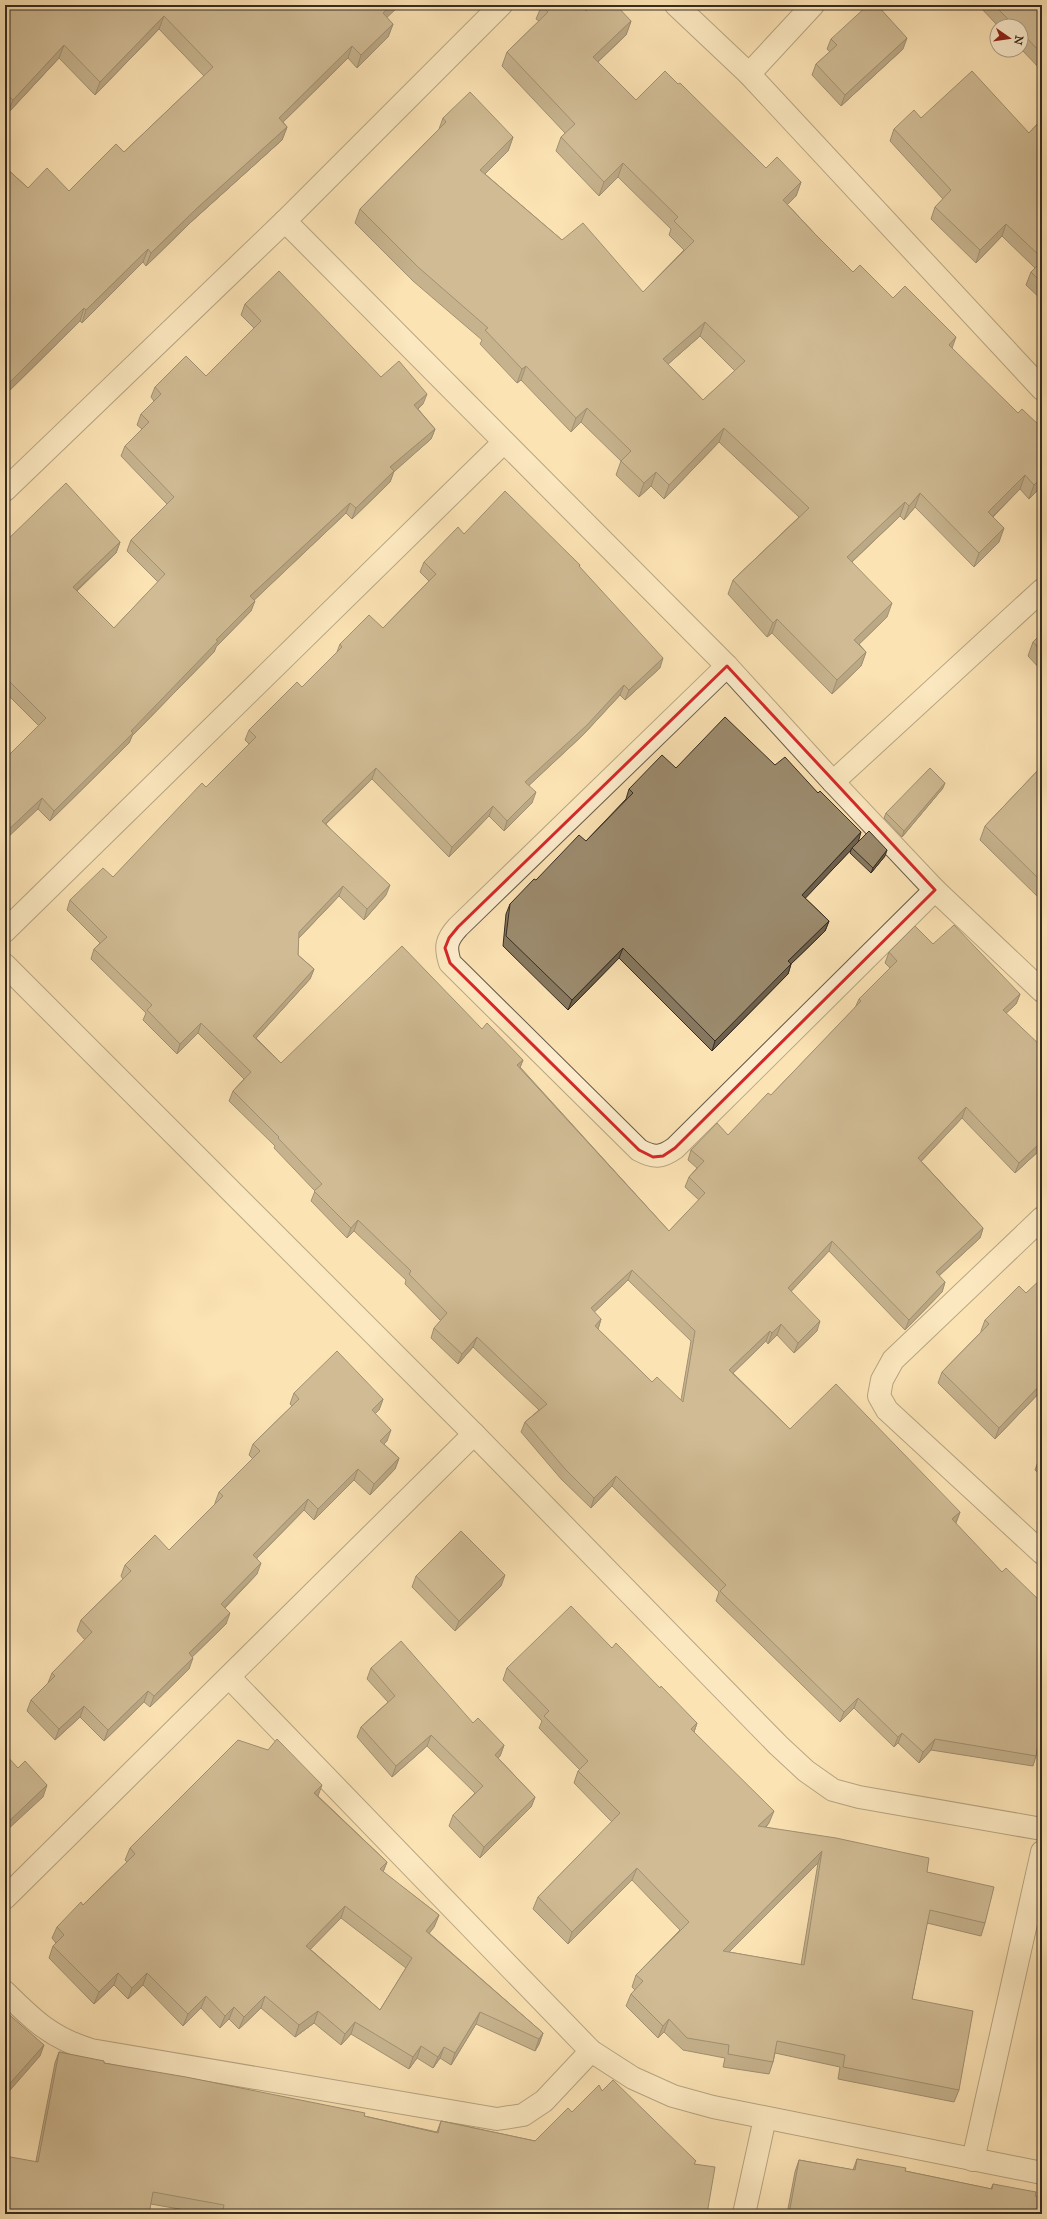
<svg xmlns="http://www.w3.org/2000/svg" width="1047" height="2219" font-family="'IM FELL Great Primer',serif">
	<rect width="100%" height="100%" fill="#fce3b4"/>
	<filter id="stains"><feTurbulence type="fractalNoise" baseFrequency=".005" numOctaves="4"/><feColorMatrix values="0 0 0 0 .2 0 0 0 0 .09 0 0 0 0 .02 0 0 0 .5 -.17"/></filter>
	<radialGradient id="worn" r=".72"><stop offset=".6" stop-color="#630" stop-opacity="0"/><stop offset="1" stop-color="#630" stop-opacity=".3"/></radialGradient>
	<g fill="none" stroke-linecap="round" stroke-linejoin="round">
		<g stroke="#675a46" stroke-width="24">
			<g id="street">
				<polyline points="501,5 285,221 727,666 833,782 935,890 1042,991"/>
				<polyline points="676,5 749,74 1042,389"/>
				<polyline points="749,74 813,5"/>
				<polyline points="5,490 285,221"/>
				<path d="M727,666l-269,261c-12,13 -13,20 -8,36l189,187c15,8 22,8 36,-2l260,-258"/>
				<polyline points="833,782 1042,590"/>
				<polyline points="5,931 504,442"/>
				<polyline points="5,965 474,1434 778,1745 806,1771 833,1790 859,1797 1042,1829"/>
				<polyline points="1042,1218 893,1360 882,1380 879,1396 887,1410 1042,1553"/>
				<polyline points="229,1677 591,2051 633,2078 673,2096 713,2107 1042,2173"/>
				<polyline points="5,1898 474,1434"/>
				<path d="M5,1992c29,29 47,46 86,58l406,69 26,-4 21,-14 47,-50"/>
				<polyline points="973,2160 1042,1852"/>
				<polyline points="744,2214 765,2118"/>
			</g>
		</g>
		<use href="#street" stroke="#fdedce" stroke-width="22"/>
	</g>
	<g fill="#86785f" stroke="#352c22" fill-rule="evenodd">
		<polygon points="5,5 387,18 393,24 388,37 357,68 348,58 283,122 287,127 282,140 191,222 146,266 143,262 82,323 80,321 5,395 5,167 28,188 69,191 124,152 204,76 159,29 95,95 59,58 8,113 5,110"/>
		<path d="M542,5l44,6 45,10 -5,14 -28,27 38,38 42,-16 88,84 35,14 -5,14 -9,8 28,30 38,38 40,26 59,51 90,137 -13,13 -9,-10 -27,28 6,25 -25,25 -59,-60 -11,13 -4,-4 -48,46 35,55 -28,27 7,8 -5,14 -29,28 -60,-61 -5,4 -39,-43 5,-14 66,-63 -80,-75 -55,57 -13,-13 -12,11 -23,-22 5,-14 -40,-39 -10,10 -50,-52 -4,3 -37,-39 2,-4 -69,-59 -58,-58 5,-14 79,-80 4,-11 70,19 -5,14 -23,23 77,66 81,52 41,-42 -15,-15 2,-6 -53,-52 -19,19 -43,-45 5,-14 4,-4 -63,-67 5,-14 32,-31 -3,-2zM700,336l35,35 -32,29 -35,-36z"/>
		<polygon points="972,5 1042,5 1042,71 1021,49 1021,26 998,26 980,7 976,10"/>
		<polygon points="831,39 903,49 841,106 812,75 816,64 830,52 827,49"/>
		<polygon points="921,118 1029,133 1042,119 1042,300 1026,285 1031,272 1035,268 1002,236 976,263 931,219 935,207 943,199 890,141 894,129"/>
		<polygon points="245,304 381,377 423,404 418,409 435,429 431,439 394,471 390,482 352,519 346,513 254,600 251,611 216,647 214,652 132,736 129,743 50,821 38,809 39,726 6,693 5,542 120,542 116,553 77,591 114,628 158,582 127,551 131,540 167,504 121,456 125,446 142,429 137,425 141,414 154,401 151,397 155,387 206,376 254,328 241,315"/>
		<path d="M464,534l116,31 -1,2 81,101 -35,32 -5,-5 -37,40 -54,50 3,18 -28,28 -15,-15 -40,41 -77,-78 -46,45 60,71 -22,25 -25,-24 -41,43v16l16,14 -4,10 -54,59 25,25 201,-34 41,31 -3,7 149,164 30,-31 -14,-13 4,-10 8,-9 -9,-8 3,-10 37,-15 43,-40 84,-87 4,-9 31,-31 -5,-5 4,-11 44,-8 87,50 -4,10 -10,9 36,135 -27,25 -53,-55 -41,43 62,67 -3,10 -41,38 6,6 -3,10 -37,38 -76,-79 -38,40 26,40 -23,22 -17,-18 -9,9 -2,-3 -33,32 57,56 170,83 -4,11 80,233 -3,10 -102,-16 -12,13 -21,-20 -4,4 -40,-39 -14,14 -124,-121 3,-9 -107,-106 -21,22 -30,-29 -40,-47 4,-10 14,-12 -66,-63 -15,17 -27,-26 3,-10 7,-7 -36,-37 1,-4 -52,-49 -7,7 -36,-37 4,-10 -41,-43 1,-2 -46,-45 4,-10 11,-12 -46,-46 -21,21 -34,-34 3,-7 -55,-54 3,-10 6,-6 -33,-33 3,-10 43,-23 93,-90 43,-43 -4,-4 4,-10 53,-43 35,-35 3,-8 43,-16 46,-47 -9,-9 4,-10zM628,1280l63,61 -10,59 -29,-18 -54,-53 3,-10 -7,-7z"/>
		<polygon points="1042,633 1042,671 1028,656 1033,642"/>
		<polygon points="775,765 858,841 885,856 871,873 850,853 851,850 805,898 829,921 825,931 791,964 788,974 712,1051 619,958 568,1010 503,946 506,914 510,904 536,880 586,841 626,799 629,789 676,768"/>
		<polygon points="1042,766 1042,901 980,840 985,826"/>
		<polygon points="943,788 902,837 884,818 886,813"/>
		<polygon points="1019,1286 1042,1390 995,1439 938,1383 942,1372 981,1332 981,1331 985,1320"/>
		<polygon points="294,1393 383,1399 379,1410 375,1413 387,1441 384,1444 399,1458 395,1469 370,1495 354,1480 314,1520 304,1510 257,1558 257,1574 225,1608 226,1624 192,1657 189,1669 150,1707 144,1702 104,1741 80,1717 55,1740 27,1711 31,1700 48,1683 52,1673 85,1640 77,1631 81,1620 123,1579 121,1576 125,1565 169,1550 215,1504 215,1503 219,1492 253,1459 249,1455 253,1444 292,1406 290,1404"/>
		<polygon points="1042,1456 1042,1476 1035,1470 1039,1459"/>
		<polygon points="416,1576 501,1586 455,1631 412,1587"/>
		<path d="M612,1648l48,40 37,35 -3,9 75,91 -3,4 161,45 58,51 -4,13 -54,-13 -15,76 47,91 -5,12 -116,-23 2,-12 -65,-14 -2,9 -4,12 -46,-7 2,-9 -42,-8 -19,-18 -6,6 -32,-32 5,-12 4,-4 -3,-3 4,-12 44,-45 -48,-50 -64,64 -35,-35 5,-12 74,-75 -38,-39 4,-12 2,-1 -41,-42 3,-7 -39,-41 4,-12zM818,1863l-17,102 -72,-13z"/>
		<polygon points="371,1668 473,1723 504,1745 500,1756 498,1758 535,1797 531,1807 480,1858 449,1826 453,1815 475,1793 427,1746 392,1777 357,1737 361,1727 388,1702 367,1679"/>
		<path d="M318,1796l69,66 -4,10 56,43 -5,12 -5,6 114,100 -4,11 -4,7 -59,-27 -25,41 -11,-7 -7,10 -16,-10 -8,11 -58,-35 -10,11 -27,-22 -19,14 -34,-29 -22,21 -10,-10 -9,9 -19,-20 -18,18 -40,-41 -15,14 -14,-14 -20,19 -45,-46 4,-12 3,-3 -4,-5 5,-11 26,-22 44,-43 -2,-2 5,-12zM341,1918l65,50 -26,42 -70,-61z"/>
		<polygon points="59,2052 104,2063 364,2116 437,2132 441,2121 535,2141 572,2112 602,2091 695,2164 707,2214 207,2214 151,2204 36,2161 55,2063"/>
		<polygon points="857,2159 905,2171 991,2189 993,2184 1035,2196 1042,2214 787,2214 795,2172 799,2160 853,2170"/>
	</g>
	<g fill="#6d614d" stroke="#352c22">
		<polygon points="391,5 400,5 378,26 383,13"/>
		<polygon points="978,5 980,5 980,7 976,10"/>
		<polygon points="164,16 159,29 95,95 100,82"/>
		<polygon points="631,21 626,35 588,71 593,57"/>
		<polygon points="393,24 388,37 357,68 361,55"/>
		<polygon points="907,38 903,49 841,106 845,95"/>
		<polygon points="64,45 59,58 8,113 13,100"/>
		<polygon points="352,46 348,58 274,131 279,118"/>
		<polygon points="287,127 282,140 191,222 146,266 151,253 196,209"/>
		<polygon points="513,137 508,151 475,184 480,170"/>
		<polygon points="623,163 618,177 599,196 604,182"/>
		<polygon points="801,182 796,196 778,214 783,200"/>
		<polygon points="1006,224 1002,236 976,263 980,250"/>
		<polygon points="148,249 143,262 82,323 86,310"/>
		<polygon points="84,308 80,321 5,395 5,387"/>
		<polygon points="705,322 700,336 658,373 663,359"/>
		<polygon points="956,337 951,351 949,345"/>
		<polygon points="526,366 521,380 517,383 522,369"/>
		<polygon points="427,394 423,404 410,415 414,405"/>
		<polygon points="587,408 581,422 571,432 576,418"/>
		<polygon points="724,428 719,442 664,499 669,485"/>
		<polygon points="435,429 431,439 387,478 390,467"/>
		<polygon points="394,471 390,482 352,519 356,508"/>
		<polygon points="656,472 651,486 639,497 644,483"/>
		<polygon points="1025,475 1020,489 983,526 988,512"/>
		<polygon points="1042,477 1042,486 1029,499 1034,485"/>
		<polygon points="920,493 915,507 904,520 909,506"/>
		<polygon points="905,502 900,516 842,571 847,557"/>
		<polygon points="350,503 346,513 247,607 250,596"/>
		<polygon points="1004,528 999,542 974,567 979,553"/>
		<polygon points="120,542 116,553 69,597 73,587"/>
		<polygon points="255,601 251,611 216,647 214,652 132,736 129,743 50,821 54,811 216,640"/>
		<polygon points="892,603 887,617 849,654 854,640"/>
		<polygon points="777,619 772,633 767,637 773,623"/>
		<polygon points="866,652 861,666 832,694 837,680"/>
		<polygon points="663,658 660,668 625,700 629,690"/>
		<polygon points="10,682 6,693 5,694 5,687"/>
		<polygon points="624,685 620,695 583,735 522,792 525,782"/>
		<polygon points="376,768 372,779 318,831 322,821"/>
		<polygon points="945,783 943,788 902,837 904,831"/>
		<polygon points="536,792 532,803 504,831 507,821"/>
		<polygon points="42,798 38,809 5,840 5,833"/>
		<polygon points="493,806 489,816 449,857 452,847"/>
		<polygon points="861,832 858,843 852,848 851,850 799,905 802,895"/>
		<polygon points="887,850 885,856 871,873 873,868"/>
		<polygon points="390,885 386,895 364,920 367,909"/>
		<polygon points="343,886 339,896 295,942 299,932"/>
		<polygon points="829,921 825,931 791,964 788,974 712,1051 715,1041 788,961"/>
		<polygon points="623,948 619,958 568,1010 572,1000"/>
		<polygon points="314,969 310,979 249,1046 253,1036"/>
		<polygon points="1020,994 1016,1004 999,1020 1003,1010"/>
		<polygon points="201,1023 198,1033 177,1054 180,1044"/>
		<polygon points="523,1060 519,1070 517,1065"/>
		<polygon points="966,1107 962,1118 915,1168 918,1158"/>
		<polygon points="1042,1141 1042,1148 1015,1173 1019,1163"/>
		<polygon points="358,1220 354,1231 347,1238 351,1228"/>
		<polygon points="983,1228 980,1238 932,1282 936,1272"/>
		<polygon points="832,1241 829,1251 785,1298 788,1288"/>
		<polygon points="632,1270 628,1280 587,1319 591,1308"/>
		<polygon points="945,1282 942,1292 905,1330 909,1320"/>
		<polygon points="601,1319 598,1329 595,1326"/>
		<polygon points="820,1321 817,1331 794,1353 798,1343"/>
		<polygon points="781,1324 777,1335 768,1344 772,1333"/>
		<polygon points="770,1331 766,1341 726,1380 729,1370"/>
		<polygon points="477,1337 473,1347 458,1364 462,1354"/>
		<polygon points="1042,1383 1042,1390 995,1439 999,1428"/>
		<polygon points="383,1399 379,1410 368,1421 372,1410"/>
		<polygon points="391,1430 387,1441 376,1452 380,1441"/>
		<polygon points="399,1458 395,1469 370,1495 374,1484"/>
		<polygon points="358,1469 354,1480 314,1520 318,1509"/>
		<polygon points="616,1476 612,1486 591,1508 594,1498"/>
		<polygon points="308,1499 304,1510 249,1566 253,1555"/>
		<polygon points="960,1512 956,1522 949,1529 952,1519"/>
		<polygon points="261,1563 257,1574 217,1615 221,1604"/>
		<polygon points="505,1575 501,1586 455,1631 459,1621"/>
		<polygon points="230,1613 226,1624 185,1664 189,1653"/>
		<polygon points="193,1658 189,1669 150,1707 154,1696"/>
		<polygon points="148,1691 144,1702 104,1741 108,1730"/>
		<polygon points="858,1698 854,1708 840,1722 844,1712"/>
		<polygon points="84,1706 80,1717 55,1740 59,1729"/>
		<polygon points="697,1723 693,1735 691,1729"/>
		<polygon points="902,1733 898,1743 894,1747 898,1737"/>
		<polygon points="431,1735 427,1746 392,1777 396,1766"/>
		<polygon points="935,1739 931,1750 919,1763 923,1752"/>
		<polygon points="504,1745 500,1756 491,1766 495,1755"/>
		<polygon points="47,1785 43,1797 5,1832 5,1826 6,1824"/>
		<polygon points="322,1785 318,1796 314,1793"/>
		<polygon points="535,1797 531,1807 480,1858 484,1847"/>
		<polygon points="774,1811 769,1823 754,1838 758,1826"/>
		<polygon points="822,1851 818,1863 718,1963 723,1951"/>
		<polygon points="387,1862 382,1874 380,1869"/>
		<polygon points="637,1868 632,1880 568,1944 572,1932"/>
		<polygon points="345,1906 341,1918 302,1958 306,1946"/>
		<polygon points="439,1915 434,1927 422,1943 426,1931"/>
		<polygon points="118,1973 114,1985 94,2004 99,1992"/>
		<polygon points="147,1973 143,1985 128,1999 132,1988"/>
		<polygon points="206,1996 201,2008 183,2026 188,2014"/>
		<polygon points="265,1996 261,2008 239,2029 244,2017"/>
		<polygon points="234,2007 229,2019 220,2028 225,2016"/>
		<polygon points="318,2011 314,2023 295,2037 299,2025"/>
		<polygon points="480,2012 476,2024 451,2065 455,2053"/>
		<polygon points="669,2019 664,2032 658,2038 663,2026"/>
		<polygon points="355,2022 351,2034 341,2045 345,2034"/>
		<polygon points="543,2033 539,2044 535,2051 539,2039"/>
		<polygon points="44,2045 40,2056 5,2096 5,2089"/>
		<polygon points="421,2046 417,2058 409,2069 413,2057"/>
		<polygon points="444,2047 440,2058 433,2068 438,2057"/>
	</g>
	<g fill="#9c8b6e" stroke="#352c22" fill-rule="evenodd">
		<polygon points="5,5 391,5 383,13 393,24 361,55 352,46 279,118 287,127 196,209 151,253 148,249 86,310 84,308 5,387 5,167 28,188 47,168 69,191 116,144 124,152 213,67 164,16 100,82 64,45 13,100 5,93"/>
		<path d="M542,5h39l5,6 6,-6h24l15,16 -38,36 43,43 29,-29 13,13 2,-1 86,85 11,-11 24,25 -18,18 32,34 38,38 7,-7 33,33 12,-12 51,51 -7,8 69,68 4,-4 20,19v49l-8,8 -9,-10 -37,37 16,16 -25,25 -59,-60 -11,13 -4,-4 -58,55 45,46 -38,37 12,12 -29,28 -60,-61 -4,4 -40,-43 76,-72 -85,-80 -55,57 -13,-13 -12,11 -23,-22 10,-10 -44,-43 -11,10 -50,-52 -4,3 -37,-39 3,-2 -70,-61 -58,-58 86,-87 -3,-4 27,-26 43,45 -33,33 82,70 21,-17 60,69 51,-51 -20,-20 4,-4 -55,-54 -19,19 -43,-45 14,-13 -68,-72 41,-40zM705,322l40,39 -42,39 -40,-41z"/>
		<polygon points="868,5 877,5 907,38 845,95 816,64 837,45 831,39"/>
		<polygon points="994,5 1042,5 1042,54 1021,32 1021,26 1015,26"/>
		<polygon points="972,71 1029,133 1042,119 1042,258 1006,224 980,250 935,207 951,190 894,129 914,110 921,118"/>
		<polygon points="1042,261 1042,283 1031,272"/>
		<polygon points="279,271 381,377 399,361 427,394 414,405 435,429 390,467 394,471 356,508 350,503 250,596 255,601 216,640 218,641 131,731 133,733 54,811 42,798 5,833 5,759 46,718 10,682 5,687 5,542 66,483 120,542 73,587 114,628 165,574 131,540 174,497 125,446 149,422 141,414 161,394 155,387 186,356 206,376 261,321 245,304"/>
		<path d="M505,491l75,74 -1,1 84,92 -34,32 -5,-5 -37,40 -62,57 11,10 -29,29 -14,-15 -41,41 -76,-79 -54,53 68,64 -23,24 -24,-23 -44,46 -1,23 16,14 -61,67 28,27 121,-117 80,83 5,-6 36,37 -6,5 152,166 36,-38 -16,-16 15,-16 -13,-11 26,-27 11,12 40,-42 3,2 90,-94 -2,-2 38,-38 -8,-9 26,-26 18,18 21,-19 66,69 -17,16 39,37v94l-23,22 -53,-56 -48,51 65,70 -47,44 9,10 -36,38 -77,-79 -44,47 32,33 -22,22 -17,-19 -9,9 -2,-2 -41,39 61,59 46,-45 124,128 -8,7 50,53 4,-4 36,35v119l-6,34 -101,-17 -12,13 -21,-19 -4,4 -40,-39 -14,14 -124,-121 6,-6 -110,-109 -22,22 -29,-29 -40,-47 22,-18 -70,-67 -15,17 -28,-26 13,-15 -38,-39 2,-3 -53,-51 -7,8 -37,-37 8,-7 -44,-46 1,-1 -46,-46 18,-19 -50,-49 -21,21 -33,-34 5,-5 -58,-56 13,-12 -37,-37 33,-32 10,9 89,-94 4,4 50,-50 -7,-7 48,-48 5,5 40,-40 -2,-3 29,-29 14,13 53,-54 -12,-12 34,-35 6,7zM632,1270l63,61 -12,71 -26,-25 -5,5 -57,-56 6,-7 -10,-11z"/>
		<polygon points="1042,633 1042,652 1033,642"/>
		<polygon points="725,717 775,765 785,757 818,793 820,791 861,832 802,895 829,921 788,961 791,964 715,1041 623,948 572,1000 506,936 510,904 534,879 536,880 579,835 586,841 633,793 629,789 662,755 676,768"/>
		<polygon points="1042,766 1042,882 985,826"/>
		<polygon points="930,768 945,783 904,831 886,813"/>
		<polygon points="869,831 887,850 873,868 852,848"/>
		<polygon points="1042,1278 1042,1383 999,1428 942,1372 989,1324 985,1320 1019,1286 1026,1293"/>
		<polygon points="337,1351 383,1399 372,1410 391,1430 380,1441 399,1458 374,1484 358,1469 318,1509 308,1499 253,1555 261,1563 221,1604 230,1613 189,1653 193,1658 154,1696 148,1691 108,1730 84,1706 59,1729 31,1700 55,1676 52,1673 92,1632 81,1620 131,1571 125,1565 155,1535 169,1550 223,1496 219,1492 260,1451 253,1444 299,1399 294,1393"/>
		<polygon points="1042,1456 1042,1462 1039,1459"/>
		<polygon points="461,1531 505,1575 459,1621 416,1576"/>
		<path d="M571,1606l41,42 4,-5 44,45 1,-2 36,37 -6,6 83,82 -16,15 78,12 93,20 -2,14 67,15 -9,36 -55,-13 -18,89 61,12 -14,79 -116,-23 2,-12 -68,-14 -4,21 -45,-8 1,-9 -42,-7 -18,-19 -6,7 -32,-32 12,-13 -7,-6 53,-53 -52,-54 -65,64 -34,-35 82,-84 -42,-42 10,-10 -44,-45 5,-5 -42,-43zM822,1851l-18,114 -81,-14z"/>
		<polygon points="401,1641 473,1723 478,1718 504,1745 495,1755 535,1797 484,1847 453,1815 483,1786 431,1735 396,1766 361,1727 395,1696 371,1668"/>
		<path d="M277,1739l45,46 -8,8 73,69 -7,7 59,46 -13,16 117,102 -4,6 -59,-27 -25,41 -11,-6 -6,10 -17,-11 -8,11 -58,-35 -10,12 -27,-23 -19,14 -34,-29 -21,21 -10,-10 -9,9 -19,-20 -18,18 -41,-41 -15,15 -14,-15 -19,19 -46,-46 11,-11 -7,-8 24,-25 2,3 52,-51 -5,-6 108,-108 30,10zM345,1906l67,52 -32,52 -74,-64z"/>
		<polygon points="5,1754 18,1768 25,1761 47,1785 6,1824 5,1823"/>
		<polygon points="5,2011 44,2045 5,2089"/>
		<polygon points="59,2052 104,2061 104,2063 186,2077 365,2113 364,2116 438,2133 441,2121 535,2141 568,2108 572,2112 599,2085 602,2091 613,2080 696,2161 694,2164 715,2167 707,2214 222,2214 224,2205 153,2192 149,2214 5,2214 5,2156 38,2162"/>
		<polygon points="857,2159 906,2168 905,2171 992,2189 993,2184 1036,2192 1035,2196 1042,2197 1042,2214 789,2214 799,2160 855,2170"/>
	</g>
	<path d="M0 0H1047V2219H0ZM727,666l208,224 -260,258 -12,8 -10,1 -14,-7 -189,-187 -5,-15 4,-10 9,-11z" fill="#fce3b4" fill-opacity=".55" fill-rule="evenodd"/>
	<path fill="none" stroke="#d62828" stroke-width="3" stroke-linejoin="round" d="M727,666l208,224 -260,258 -12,8 -10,1 -14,-7 -189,-187 -5,-15 4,-10 9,-11z"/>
	<rect width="1047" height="2219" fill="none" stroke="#fce3b4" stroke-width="20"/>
	<rect x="6" y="6" width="1035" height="2207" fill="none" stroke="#352c22" stroke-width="2"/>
	<rect x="10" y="10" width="1027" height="2199" fill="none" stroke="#352c22"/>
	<g transform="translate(1009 38) rotate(103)"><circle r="19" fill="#fdedce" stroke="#ada089"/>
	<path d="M0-3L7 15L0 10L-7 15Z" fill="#8f2418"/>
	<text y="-6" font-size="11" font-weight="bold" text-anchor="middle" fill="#352c22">N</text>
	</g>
	<rect width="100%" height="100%" filter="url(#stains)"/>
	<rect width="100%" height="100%" fill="url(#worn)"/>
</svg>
